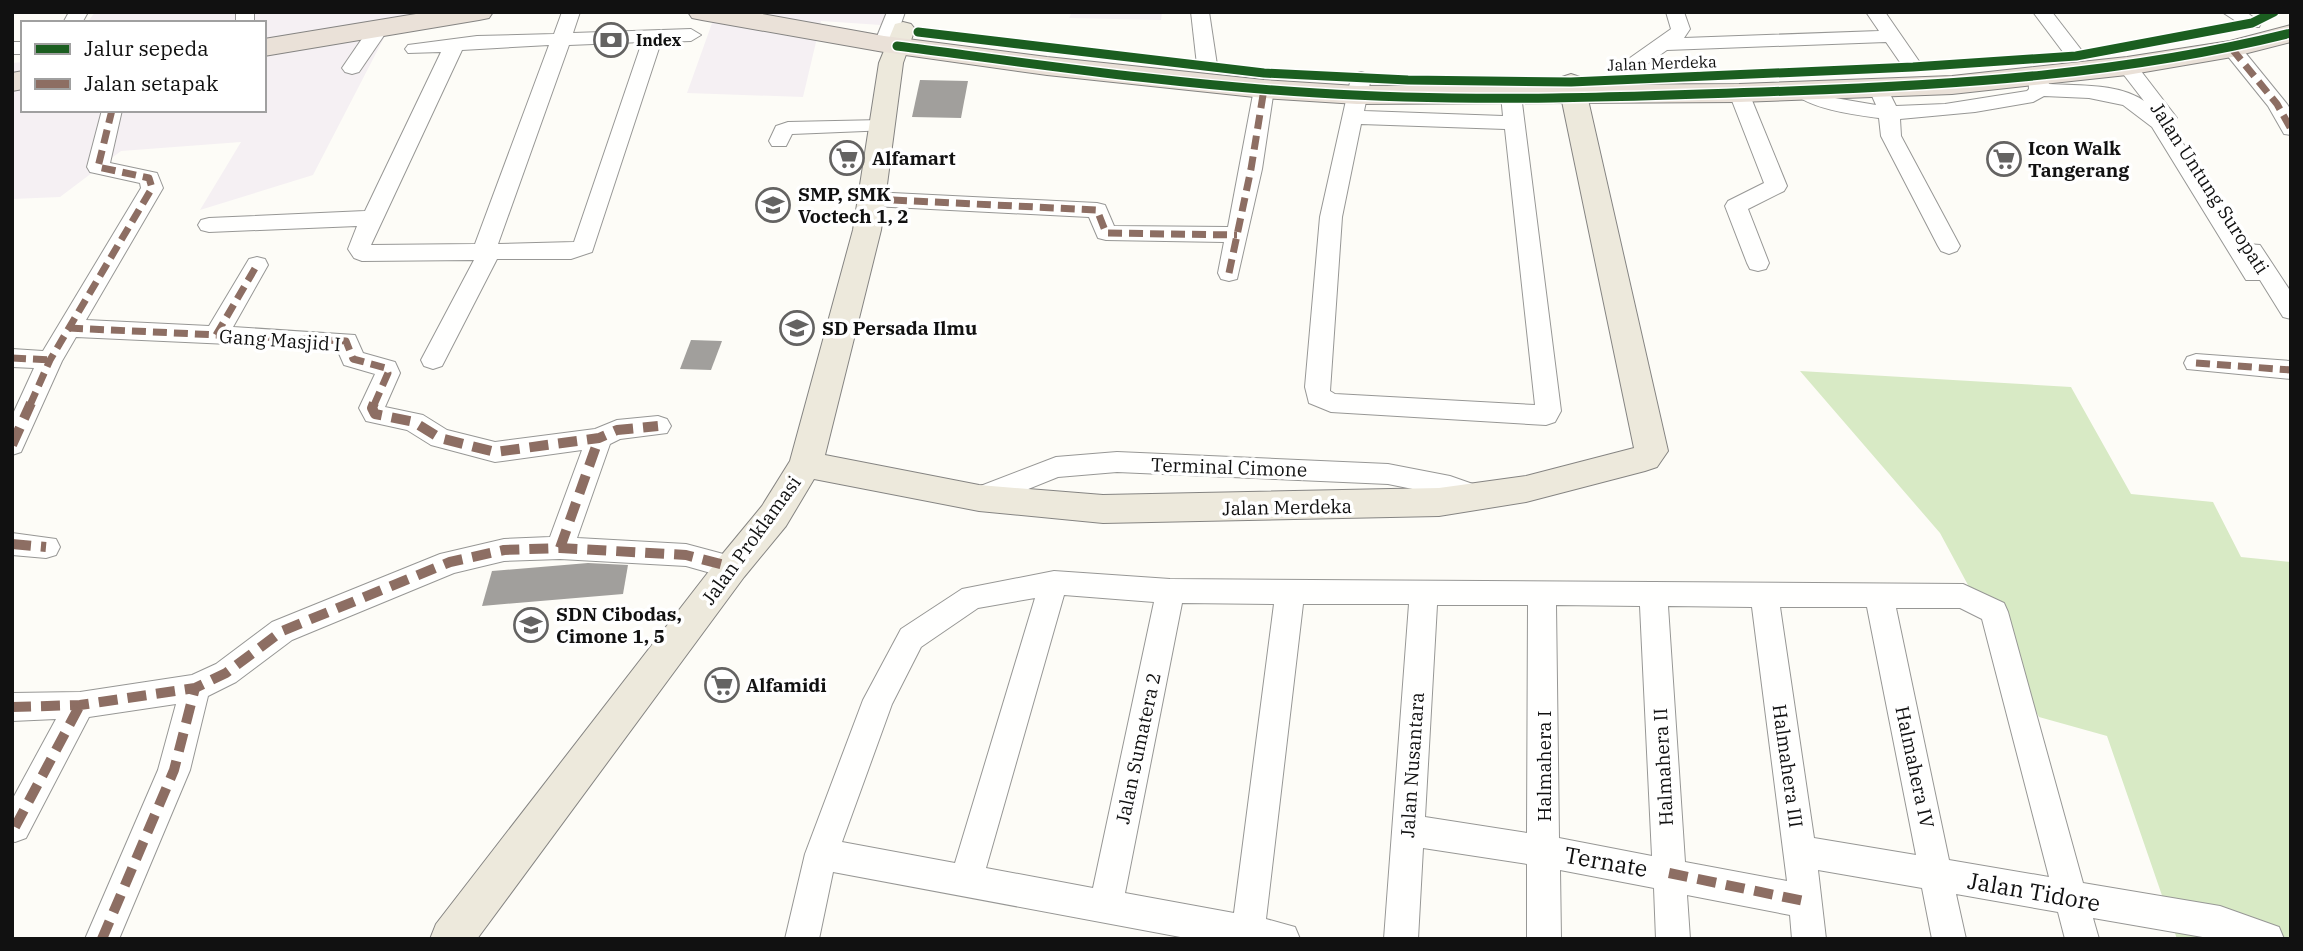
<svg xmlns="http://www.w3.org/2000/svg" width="2303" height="951" font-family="'IBM Plex Serif',serif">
	<rect width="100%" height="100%" fill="#fdfcf7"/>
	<g fill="#f5f0f3">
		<polygon points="95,12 462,12 387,32 313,175 200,210 241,142 121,151 60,197 12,199 12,63 23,62 23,110 264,110 264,23 87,23"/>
		<polygon points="716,12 886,12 881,25 821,21 803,97 687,93"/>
		<polygon points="1072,12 1162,12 1161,20 1069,18"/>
	</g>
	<polygon fill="#d8eac5" points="1800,371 2071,387 2131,494 2213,502 2241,557 2291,562 2291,939 2177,939 2107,736 2039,717 1940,533"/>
	<g fill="#a19f9c">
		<polygon points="920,80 968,81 961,118 912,117"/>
		<polygon points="691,340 722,341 711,370 680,369"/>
		<polygon points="588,563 628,565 623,594 482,606 492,571"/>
	</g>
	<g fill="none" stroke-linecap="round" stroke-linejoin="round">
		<g stroke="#979795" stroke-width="2">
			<g id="minor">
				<polygon points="69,12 88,12 82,23 63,23"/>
				<rect x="236" y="12" width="18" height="11"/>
				<path d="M562,12h18l-7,21 118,-4 10,6 -10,6 -30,1 -69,210 -21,7h-74l-55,107 -9,3 -9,-3 -3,-6 53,-100 -112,1 -8,-3 -6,-9 9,-23 -148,6 -8,-2 -3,-5 3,-5 8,-2 156,-7 76,-159 -33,1 -3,-4 3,-4 69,-9 77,-2zM642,42l-68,200 -76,2 71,-199zM549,45l-74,199 -104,1 91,-195z"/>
				<polygon points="887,12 905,12 894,44 884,50 874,44"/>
				<polygon points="1191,12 1209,12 1217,65 1214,69 1207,71 1197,65"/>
				<polygon points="1666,12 1684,12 1690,29 1684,38 1879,31 1866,12 1885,12 1923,67 1920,71 1906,71 1886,42 1667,50 1643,67 1636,85 1622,85 1619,81 1627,60 1671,29"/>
				<polygon points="2033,12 2052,12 2086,56 2083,60 2069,60"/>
				<polygon points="2222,12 2246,12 2261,23 2259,27 2245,27"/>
				<polygon points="377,25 387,31 359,72 352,74 345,72 342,68 370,27"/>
				<rect x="12" y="42" width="11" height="12"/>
				<polygon points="2232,43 2239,45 2287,104 2291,110 2291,135 2284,134 2268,106 2222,49"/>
				<path d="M2127,60l7,2 43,56 -7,5 77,121 13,1 31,47v27l-8,-2 -23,-37h-14l-94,-153 -29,-22 -34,-7 -45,-2 -11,6 -58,10 -75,7 1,17 59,110 -3,5 -8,3 -8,-3 -3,-5 -57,-110 -2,-18c-23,-3 -73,-9 -88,-28l3,-4 7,-2 34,14 41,7 -4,-9 3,-4h14l7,14 49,-2 82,-13 2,-2 -1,-14 3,-4h14l4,13c29,2 70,-1 95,17l-27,-35z"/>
				<path d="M1361,72l7,2 3,4 -7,33 139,5 -2,-21 3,-4h14l3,4 40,316 -6,11 -9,3 -215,-13 -22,-9 -4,-16 15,-170 31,-139 3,-4zM1361,124l144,5 30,276 -200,-11 -5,-3 12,-174z"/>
				<polygon points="1264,83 1271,85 1274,89 1262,169 1237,279 1229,281 1221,279 1218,273 1224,242 1106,240 1098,238 1089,217 872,206 864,204 861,199 864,194 872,192 1097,203 1105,205 1114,226 1228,227 1254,89 1257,85"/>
				<polygon points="1739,87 1746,89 1749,93 1787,186 1784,191 1748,209 1769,263 1766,269 1758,271 1750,269 1747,263 1725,206 1728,201 1764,183 1729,93 1732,89"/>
				<polygon points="102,110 122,110 110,163 157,173 163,188 86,320 209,326 249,259 257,257 265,259 268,265 233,327 355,335 363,353 395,362 400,373 385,407 423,415 447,430 495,442 595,429 617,420 658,416 667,419 671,426 667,433 620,439 610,444 577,538 686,544 742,559 746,567 742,575 732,579 686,566 560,559 504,561 454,573 292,640 236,682 208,696 190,770 119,939 85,939 158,770 176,704 89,717 26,838 15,842 12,841 12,800 56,719 12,721 12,693 80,692 192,675 216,664 272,622 440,554 504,539 550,537 582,450 495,462 431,445 407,430 366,421 359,408 375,374 344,365 337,349 76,337 62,361 21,452 12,455 12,416 34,368 12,367 12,349 43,351 141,188 140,183 90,172 87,167"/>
				<polygon points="882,120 889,122 892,126 889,130 792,134 786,146 772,146 769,141 776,126 788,122"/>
				<polygon points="2196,354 2291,361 2291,379 2187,369 2184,363 2187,357"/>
				<polygon points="1117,452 1388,464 1450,476 1490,490 1494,498 1490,506 1481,509 1447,496 1388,484 1117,472 1058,477 979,509 970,506 966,498 970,490 1056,457"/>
				<polygon points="12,533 56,539 60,547 56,555 46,558 12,555"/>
				<path d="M1054,571l116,8 793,5 41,19 4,9 75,271 137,23 59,21 5,12h-70l-121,-21 6,21h-34l-7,-27 -102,-18 10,45h-34l-10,-51 -104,-18 8,69h-34l-2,-24 -103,-20 3,44h-34l-2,-51 -94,-18 1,69h-34v-75l-104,-16 -5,91h-34l25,-335h-106l-37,315 29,8 5,12h-109l-358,-67 -14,67h-34l20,-85 58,-154 38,-71 61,-40zM1064,595l90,7 -61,286 -107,-20zM1035,598l-80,265 -113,-21 50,-138 29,-57 57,-39zM1182,603l92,1 -40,309 -109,-20zM1437,605h91l-1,228 -102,-16zM1556,605l84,1 12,250 -93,-18zM1668,606l84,1 35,274 -102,-19zM1780,607h87l49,248 -102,-17zM1896,608h64l22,11 67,258 -100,-17z"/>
			</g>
		</g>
		<g stroke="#858482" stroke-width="2">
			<polygon id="major" points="903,22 911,24 915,29 903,63 881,230 825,455 979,485 1103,495 1439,488 1526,476 1634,448 1558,82 1562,77 1571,74 1580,77 1584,82 1668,451 1657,467 1645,471 1526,502 1439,516 1103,523 979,511 814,479 786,526 744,577 477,939 430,939 436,924 720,557 762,506 790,461 853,230 879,63 895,24"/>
		</g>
		<g stroke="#858482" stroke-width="2">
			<g id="highway">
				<polygon points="428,12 493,12 489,18 479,20 264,56 264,39"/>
				<polygon points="688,12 751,12 884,36 1047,57 1264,80 1357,86 1739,84 1952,76 2127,57 2230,41 2291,25 2291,42 2232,57 2127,75 1952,94 1739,102 1357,104 1264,98 1047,75 884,52 702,20 692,18"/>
				<polygon points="23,71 23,89 12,91 12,73"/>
			</g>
		</g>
		<use href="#minor" fill="#fffffe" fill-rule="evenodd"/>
		<use href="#major" fill="#ede9dc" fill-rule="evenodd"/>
		<use href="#highway" fill="#eae1d8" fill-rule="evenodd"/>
		<g stroke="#8d6e63" stroke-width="7" stroke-dasharray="14 7" stroke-linecap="butt">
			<polyline points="2232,49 2277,104 2291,129"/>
			<polyline points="872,199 1097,210 1106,233 1237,235"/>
			<polyline points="1229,273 1251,169 1264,89"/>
			<polyline points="69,328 346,341 353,359 386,368 388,373 374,405"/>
			<polyline points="216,335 257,265"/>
			<polyline points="12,358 50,360"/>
			<polyline points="2196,363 2291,370"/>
			<polyline points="30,405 50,360 152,188 149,178 98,167 112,110"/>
		</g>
		<g stroke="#8d6e63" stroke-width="10" stroke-dasharray="19 10" stroke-linecap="butt">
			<polyline points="374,403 372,408 375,414 414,422 440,438 495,452 599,438 617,430 658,426"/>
			<polyline points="12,445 31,403"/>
			<polyline points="12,544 46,547"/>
			<polyline points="560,548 599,438"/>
			<polyline points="12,707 80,705 195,688 226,673 282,631 450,562 504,550 560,548 686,555 732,567"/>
			<polyline points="15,827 80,705"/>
			<polyline points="1669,873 1804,901"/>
			<polyline points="102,939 174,770 195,688"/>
		</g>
		<g stroke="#fff" stroke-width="12">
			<g id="cycleway">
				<polyline points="918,32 1264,73 1408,80 1571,82 1913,67 2076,56 2252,23 2274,12"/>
				<path d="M897,46c139,18 280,39 420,47 156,10 315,4 472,-2 169,-6 337,-17 502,-58"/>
			</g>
		</g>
		<use href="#cycleway" stroke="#1b5e20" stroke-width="9"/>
	</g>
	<defs>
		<g id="bank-ring" transform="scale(1.75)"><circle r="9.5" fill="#fff" stroke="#646362" stroke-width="1.5"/><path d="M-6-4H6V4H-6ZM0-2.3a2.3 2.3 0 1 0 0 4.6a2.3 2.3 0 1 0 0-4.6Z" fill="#646362"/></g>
		<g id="supermarket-ring" transform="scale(1.75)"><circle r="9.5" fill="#fff" stroke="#646362" stroke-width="1.5"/><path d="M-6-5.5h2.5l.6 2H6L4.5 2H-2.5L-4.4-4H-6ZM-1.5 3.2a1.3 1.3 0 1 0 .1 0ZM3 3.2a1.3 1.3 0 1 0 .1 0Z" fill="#646362"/></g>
		<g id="school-ring" transform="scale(1.75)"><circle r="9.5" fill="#fff" stroke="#646362" stroke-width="1.5"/><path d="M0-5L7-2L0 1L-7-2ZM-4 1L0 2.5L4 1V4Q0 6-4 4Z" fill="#646362"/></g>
	</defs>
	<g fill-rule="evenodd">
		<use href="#bank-ring" x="611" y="40"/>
		<use href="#supermarket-ring" x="847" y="158"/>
		<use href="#supermarket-ring" x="2004" y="159"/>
		<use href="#school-ring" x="773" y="205"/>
		<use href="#school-ring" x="797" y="328"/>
		<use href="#school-ring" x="531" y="625"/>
		<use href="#supermarket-ring" x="722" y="685"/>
	</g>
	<g text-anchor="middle" stroke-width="7" stroke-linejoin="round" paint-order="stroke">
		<g font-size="16" font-weight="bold" fill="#111" stroke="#fff" text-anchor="start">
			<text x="636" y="46">Index</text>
		</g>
		<g font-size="16" fill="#111" stroke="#fff">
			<text transform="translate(1662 63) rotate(-2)" y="6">Jalan Merdeka</text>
		</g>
		<g font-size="19" font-weight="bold" fill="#111" stroke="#fff" text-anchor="start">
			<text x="2028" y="155">Icon Walk<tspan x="2028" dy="22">Tangerang</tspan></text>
			<text x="872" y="165">Alfamart</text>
			<text x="798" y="201">SMP, SMK<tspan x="798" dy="22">Voctech 1, 2</tspan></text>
			<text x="822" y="335">SD Persada Ilmu</text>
			<text x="556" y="621">SDN Cibodas,<tspan x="556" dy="22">Cimone 1, 5</tspan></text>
			<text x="746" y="692">Alfamidi</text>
		</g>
		<g font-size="19" fill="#111" stroke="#fff">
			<text transform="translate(2210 188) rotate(57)" y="7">Jalan Untung Suropati</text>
			<text transform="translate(280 340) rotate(4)" y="7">Gang Masjid I</text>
			<text transform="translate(1229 467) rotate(2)" y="7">Terminal Cimone</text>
			<text transform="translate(1287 507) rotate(-1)" y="7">Jalan Merdeka</text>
			<text transform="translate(751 540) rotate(-54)" y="7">Jalan Proklamasi</text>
			<text transform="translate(1138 748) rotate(-78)" y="7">Jalan Sumatera 2</text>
			<text transform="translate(1412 765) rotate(-86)" y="7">Jalan Nusantara</text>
			<text transform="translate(1544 766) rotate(-90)" y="7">Halmahera I</text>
			<text transform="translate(1788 766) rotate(82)" y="7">Halmahera III</text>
			<text transform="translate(1663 767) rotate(-93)" y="7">Halmahera II</text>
			<text transform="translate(1915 767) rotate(78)" y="7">Halmahera IV</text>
		</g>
		<g font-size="23" fill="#111" stroke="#fff">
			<text transform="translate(1606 862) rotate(10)" y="8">Ternate</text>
			<text transform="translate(2034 892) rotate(10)" y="8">Jalan Tidore</text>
		</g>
	</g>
	<rect width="2303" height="951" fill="none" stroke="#111111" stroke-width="28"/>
	<rect x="21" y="21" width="245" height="91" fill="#ffffff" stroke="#a0a0a0" stroke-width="2"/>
	<rect x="35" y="44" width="35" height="10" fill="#1b5e20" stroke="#a0a0a0" stroke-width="2"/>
	<text x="84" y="56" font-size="21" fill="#111111">Jalur sepeda</text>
	<rect x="35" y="79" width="35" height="10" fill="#8d6e63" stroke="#a0a0a0" stroke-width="2"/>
	<text x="84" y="91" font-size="21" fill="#111111">Jalan setapak</text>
</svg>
